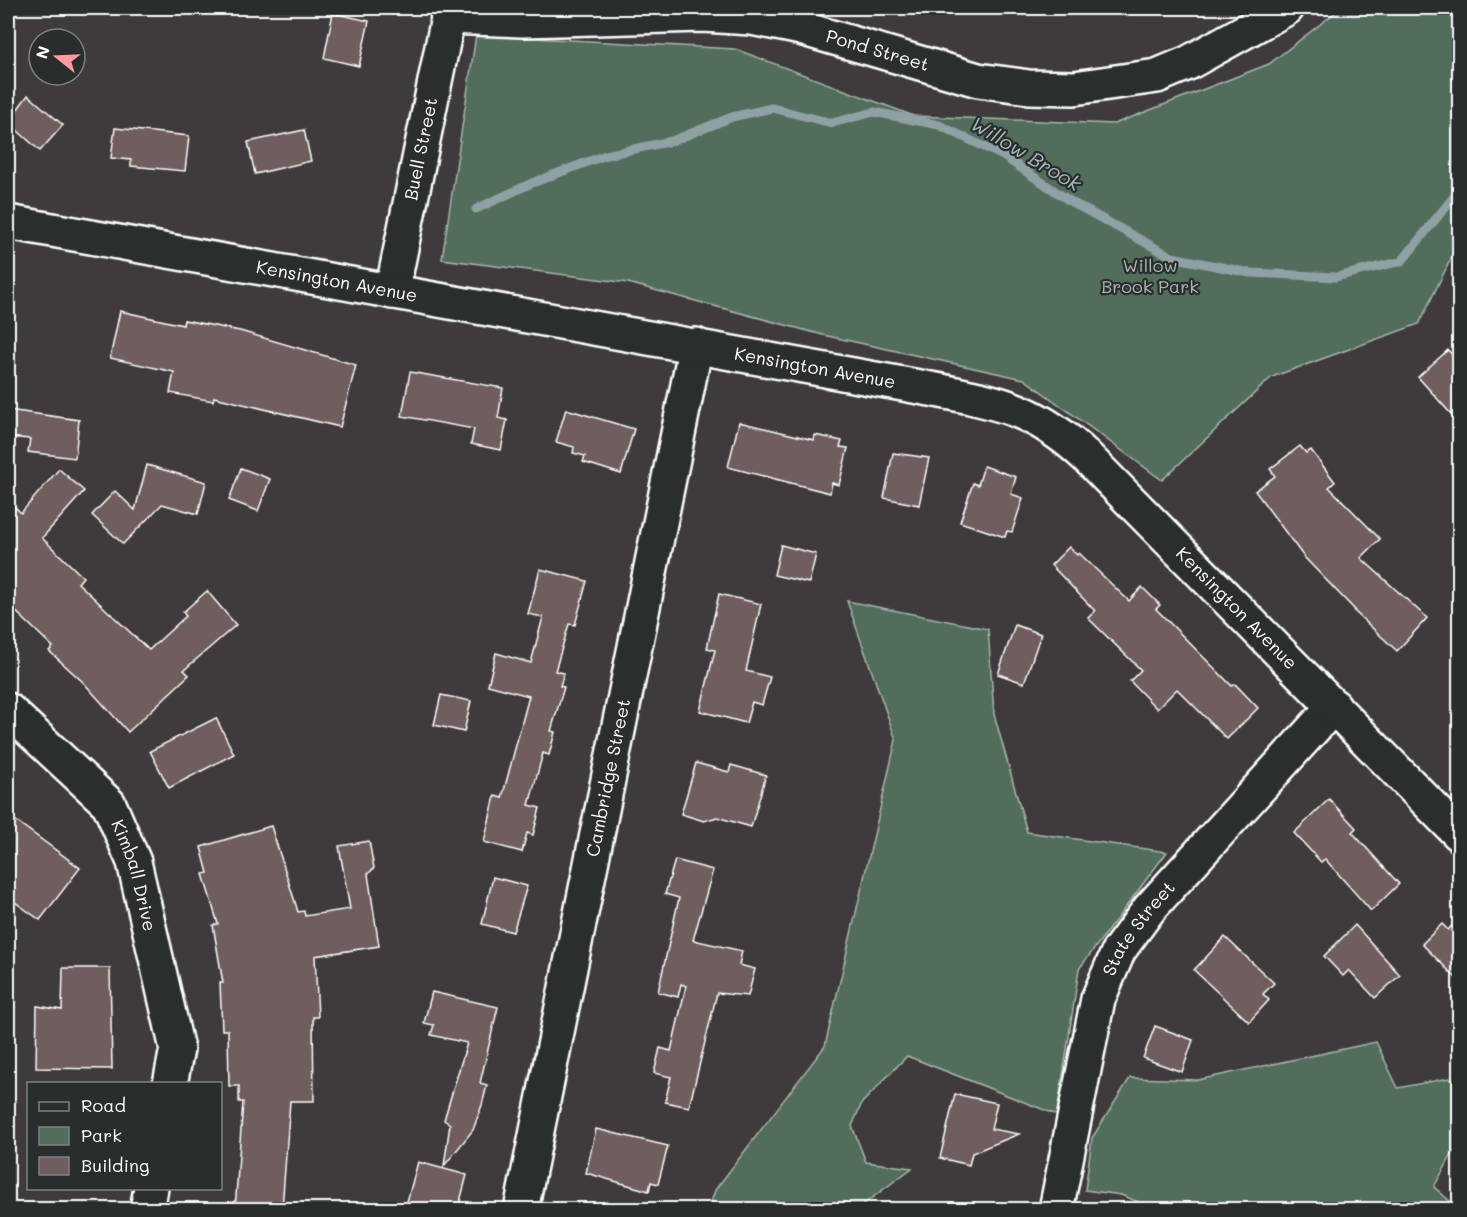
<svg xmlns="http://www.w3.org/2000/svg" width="1467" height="1217" font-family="Mali,sans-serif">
	<rect width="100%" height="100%" fill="#3f3b3c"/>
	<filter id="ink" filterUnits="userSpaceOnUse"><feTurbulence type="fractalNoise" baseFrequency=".0167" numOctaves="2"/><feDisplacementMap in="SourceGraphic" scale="12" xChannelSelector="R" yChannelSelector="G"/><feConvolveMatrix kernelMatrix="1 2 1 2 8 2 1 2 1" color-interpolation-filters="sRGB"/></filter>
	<g filter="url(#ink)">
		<g fill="#536d5c" stroke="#a9b6ae" stroke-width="1.5">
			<polygon points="1341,8 1459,8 1459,242 1419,324 1272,377 1162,480 1024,379 823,335 628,283 442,259 476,35 735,49 914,116 1114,124 1269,64"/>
			<polygon points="847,601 988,629 994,714 1027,832 1167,852 1079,969 1057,1115 907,1056 862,1103 852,1126 866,1162 912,1168 857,1209 709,1209 715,1190 825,1046 896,740"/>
			<polygon points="1376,1042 1398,1088 1449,1078 1459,1084 1459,1142 1434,1187 1459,1209 1156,1209 1121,1195 1085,1190 1092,1138 1130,1078 1198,1080"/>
		</g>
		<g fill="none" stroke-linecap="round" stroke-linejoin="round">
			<polyline stroke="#90a1a5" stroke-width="9" points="476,209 532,183 606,155 672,141 732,117 772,108 832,123 874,112 939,125 1003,156 1073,203 1172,257 1250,273 1336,277 1402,261 1460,189"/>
		</g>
		<g fill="#705d5d" stroke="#fff" stroke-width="1.5">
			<polygon points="333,13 369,21 359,66 324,58"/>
			<polygon points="28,95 63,125 40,151 8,122"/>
			<polygon points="115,128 189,136 185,171 131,166 131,160 111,158"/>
			<polygon points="304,130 311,161 255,174 248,142"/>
			<polygon points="120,311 183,325 184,320 240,331 356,365 340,427 214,397 213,401 170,393 174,372 110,358"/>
			<polygon points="1448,350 1460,364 1460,424 1418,377"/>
			<polygon points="410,372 503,388 498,418 507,420 501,450 471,444 474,429 402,416"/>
			<polygon points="566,409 634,429 621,474 583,462 585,456 573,453 574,447 556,442"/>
			<polygon points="8,410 79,420 75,458 28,452 30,439 8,437"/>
			<polygon points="739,422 814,440 815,435 842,441 840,447 848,448 839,485 832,483 830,493 728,467"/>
			<polygon points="1300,446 1306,453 1311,450 1335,482 1329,487 1380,539 1361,558 1427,618 1397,651 1354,611 1355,610 1304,557 1255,491 1275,476 1270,469"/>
			<polygon points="893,453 929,458 919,505 884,498"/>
			<polygon points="147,465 206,482 198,514 162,504 123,544 92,515 115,491 135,510"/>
			<polygon points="984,466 1016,477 1011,494 1023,498 1012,532 1007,531 1005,537 960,522 973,483 978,485"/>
			<polygon points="241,468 270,479 258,511 229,500"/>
			<polygon points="59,469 84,491 42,538 83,577 78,583 149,650 186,616 183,612 207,591 236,625 184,670 189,675 128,732 83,682 49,651 53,647 8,604 8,500 21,513"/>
			<polygon points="781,545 816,554 809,583 774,575"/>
			<polygon points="1069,547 1077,555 1079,553 1129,601 1142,587 1160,605 1156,609 1232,686 1235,684 1258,708 1227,739 1177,689 1157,709 1130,681 1141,670 1088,618 1095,611 1051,565"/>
			<polygon points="540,569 587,581 575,625 569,624 555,671 564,673 560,686 564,687 551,731 555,732 549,755 543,753 529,805 540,808 533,835 527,833 522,852 484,842 495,796 502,798 529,696 488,685 496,653 531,663 543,617 528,614"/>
			<polygon points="719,594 761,604 746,671 770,677 762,705 752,702 746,723 700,711 715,650 707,648"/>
			<polygon points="1015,625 1041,634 1024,683 998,674"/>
			<polygon points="441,695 471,701 464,732 434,725"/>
			<polygon points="216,718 234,754 169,788 150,751"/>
			<polygon points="696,763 729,772 731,765 766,775 751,827 717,817 704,821 681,814"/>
			<polygon points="1329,799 1356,828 1352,832 1399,884 1371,911 1325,859 1321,862 1294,833"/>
			<polygon points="8,815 80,868 40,920 8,897"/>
			<polygon points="271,826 295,902 298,912 304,911 305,916 350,909 339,846 369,841 374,868 368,874 379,946 315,956 318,1017 313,1017 314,1101 290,1101 282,1209 235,1209 243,1102 239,1102 239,1086 229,1086 228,1030 222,1030 220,983 223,983 213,925 218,924 203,874 208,873 201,847"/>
			<polygon points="675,860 713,870 693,940 742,951 739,965 755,969 748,996 717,993 689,1107 665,1102 671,1077 654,1073 660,1048 671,1051 686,986 681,984 678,997 658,992 679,898 665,894"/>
			<polygon points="493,877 527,886 513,932 482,924"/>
			<polygon points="1460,917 1460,982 1422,944 1442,924 1448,930"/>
			<polygon points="1355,925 1400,975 1375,998 1349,970 1343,976 1324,956"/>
			<polygon points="1225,937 1274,983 1263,994 1269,1000 1249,1022 1194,970"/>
			<polygon points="63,968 110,968 112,1069 36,1068 37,1006 62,1010"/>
			<polygon points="432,992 498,1007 480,1083 487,1085 482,1105 473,1130 444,1166 450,1124 444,1120 467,1043 431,1035 434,1025 424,1023"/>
			<polygon points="1155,1026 1193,1040 1182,1072 1143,1058"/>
			<polygon points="955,1094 997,1103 991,1129 1019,1134 972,1153 969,1165 940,1158"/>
			<polygon points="596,1129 668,1146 658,1184 651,1182 649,1191 586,1173"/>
			<polygon points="418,1162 467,1175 458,1209 405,1209"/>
		</g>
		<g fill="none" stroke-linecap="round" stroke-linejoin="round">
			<g stroke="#fff" stroke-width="38">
				<g id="minor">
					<path id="s1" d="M448,17l74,3 181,-5 49,3 45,9 181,53 51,7 45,1 83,-12 31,-13 99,-55"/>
					<path id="s2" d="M392,292l58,-284"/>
					<path id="s3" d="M8,710l101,94 25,58 43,187 -7,35"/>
					<polyline points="147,1210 151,1188"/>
					<path id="s4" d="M521,1210l175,-865"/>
					<path id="s5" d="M1056,1210l42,-211 21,-49 31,-42 184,-202"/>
				</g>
			</g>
			<g stroke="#fff" stroke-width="38">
				<g id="secondary">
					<path id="s6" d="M8,222l928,168c66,13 101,20 151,67l373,378"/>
				</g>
			</g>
			<use href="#minor" stroke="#2a2d2e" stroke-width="33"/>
			<use href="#secondary" stroke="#2a2d2e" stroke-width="33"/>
		</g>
	</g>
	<g text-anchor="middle" stroke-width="4.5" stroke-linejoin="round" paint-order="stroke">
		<g font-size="18" fill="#fff" stroke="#2a2d2e">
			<text dy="6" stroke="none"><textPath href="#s1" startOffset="434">Pond Street</textPath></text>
			<text dy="6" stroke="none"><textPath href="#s2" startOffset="146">Buell Street</textPath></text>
			<text dy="6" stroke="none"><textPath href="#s6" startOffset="334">Kensington Avenue</textPath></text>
			<text dy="6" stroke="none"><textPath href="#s6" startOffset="820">Kensington Avenue</textPath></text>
			<text dy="6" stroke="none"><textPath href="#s6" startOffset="1324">Kensington Avenue</textPath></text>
			<text dy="6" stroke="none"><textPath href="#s4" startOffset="441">Cambridge Street</textPath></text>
			<text dy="6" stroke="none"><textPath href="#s3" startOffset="214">Kimball Drive</textPath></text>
			<text dy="6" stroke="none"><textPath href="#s5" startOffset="297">State Street</textPath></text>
		</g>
		<g font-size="18" fill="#a9b6ae" stroke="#2a2d2e">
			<text x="1150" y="272">Willow<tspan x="1150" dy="21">Brook Park</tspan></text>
		</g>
		<g font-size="20" font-style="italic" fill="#acb9bc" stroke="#2a2d2e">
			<text transform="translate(1026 154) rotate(31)" y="7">Willow Brook</text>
		</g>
	</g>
	<rect width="1467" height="1217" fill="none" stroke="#2a2d2e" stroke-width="30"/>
	<rect x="15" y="15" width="1437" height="1187" fill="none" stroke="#fff" stroke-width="2" filter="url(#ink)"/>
	<rect x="27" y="1082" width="195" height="108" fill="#2a2d2e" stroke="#7f8182" stroke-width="1.5"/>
	<rect x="39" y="1102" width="30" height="9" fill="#2a2d2e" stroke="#7f8182" stroke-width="1.5"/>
	<text x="81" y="1112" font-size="18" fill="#ffffff">Road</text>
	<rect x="39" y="1127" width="30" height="18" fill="#536d5c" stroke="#7f8182" stroke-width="1.5"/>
	<text x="81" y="1142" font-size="18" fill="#ffffff">Park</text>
	<rect x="39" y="1157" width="30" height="18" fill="#705d5d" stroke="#7f8182" stroke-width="1.5"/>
	<text x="81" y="1172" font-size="18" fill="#ffffff">Building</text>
	<g transform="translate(57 57) rotate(288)"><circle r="28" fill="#2a2d2e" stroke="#7f8182" stroke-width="1.5"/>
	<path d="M0-4.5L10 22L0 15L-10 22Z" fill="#ff9aa2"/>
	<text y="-9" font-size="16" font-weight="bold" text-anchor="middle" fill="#ffffff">N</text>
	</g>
</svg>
